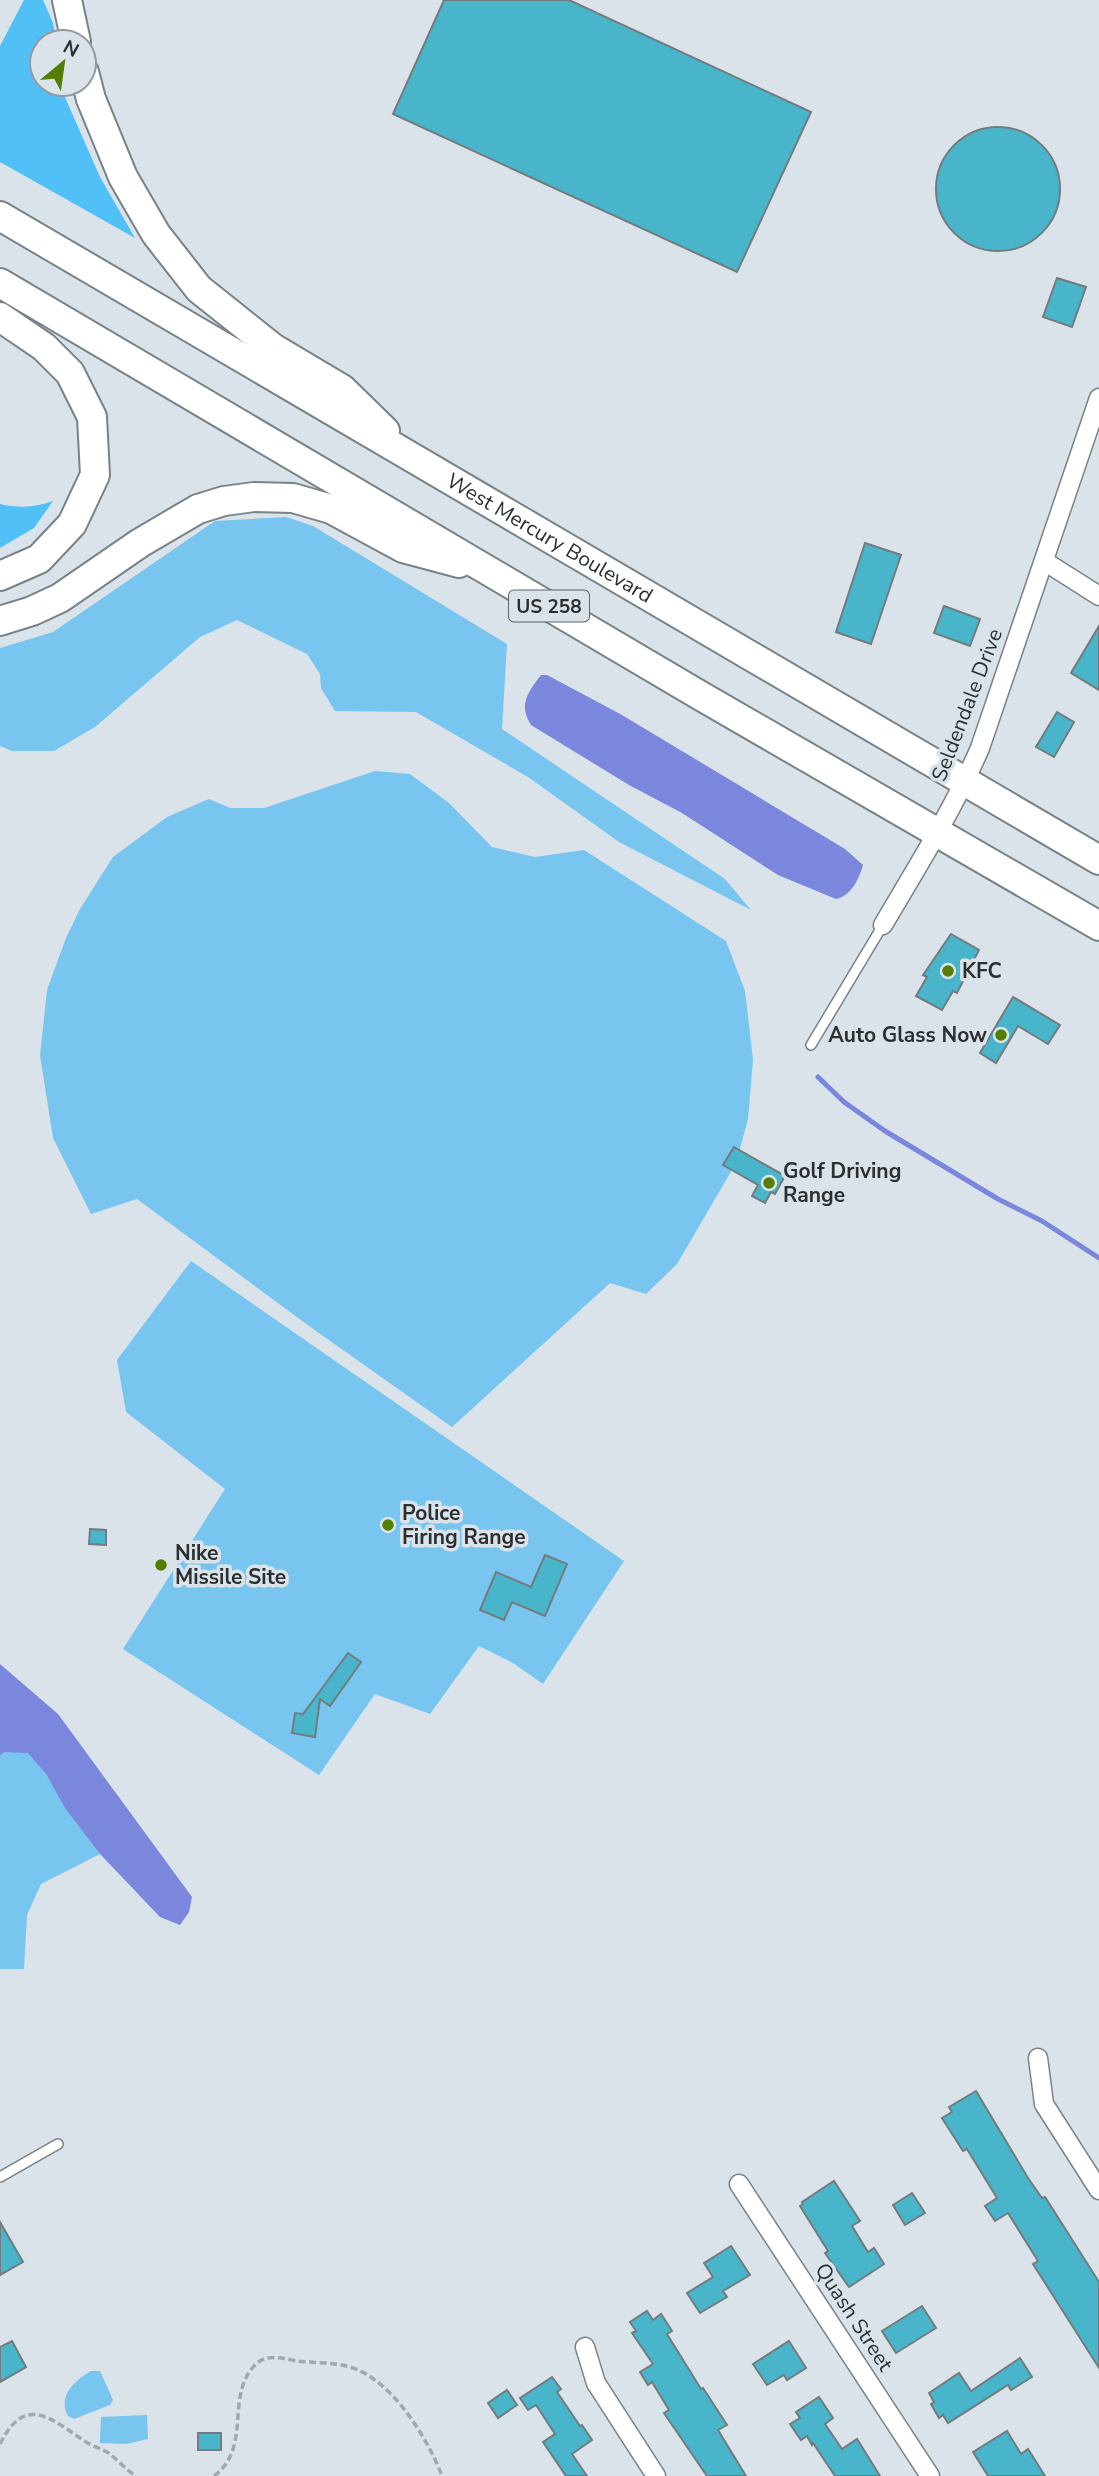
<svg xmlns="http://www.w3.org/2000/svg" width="1099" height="2476" font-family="'Nunito Sans',sans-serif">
	<rect width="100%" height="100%" fill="#d9e3e9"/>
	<g fill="#78c5ef">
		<polygon points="286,517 313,526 507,644 502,729 725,879 751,910 619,842 528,777 416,712 335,711 321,688 320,674 307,654 237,620 200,637 95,727 54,751 12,751 0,746 0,648 53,632 215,521"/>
		<polygon points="375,771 410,774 449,803 492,847 535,857 584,850 726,941 745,991 753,1060 748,1119 736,1163 677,1264 646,1294 610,1283 452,1427 309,1326 137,1199 91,1214 53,1138 40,1055 47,990 66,938 80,909 113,857 167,817 209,799 230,808 264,808"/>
		<polygon points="191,1261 624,1561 543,1684 513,1663 479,1646 430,1714 375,1694 319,1775 123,1649 225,1489 126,1412 117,1360"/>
		<polygon points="4,1751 28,1752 46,1774 66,1808 100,1854 41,1884 27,1915 24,1969 0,1969 0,1756"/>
		<path d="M91,2371h9l13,29 -3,5 -36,14 -6,-3c-11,-20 7,-36 23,-45z"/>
		<polygon points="147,2415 148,2439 126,2444 100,2443 101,2417"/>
	</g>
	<g fill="#51c0f6">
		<polygon points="24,0 43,0 53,23 56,42 42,42 42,84 62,84 64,95 100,177 135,238 0,162 0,46"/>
		<path d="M53,501l-19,27 -34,20v-44c18,4 35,4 53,-3z"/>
	</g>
	<g fill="#7a87dc">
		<path d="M541,675h6l75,40 223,134 18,16c-4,14 -12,31 -27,34l-58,-24 -96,-62 -53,-28 -98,-60c-13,-20 -3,-33 10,-50z"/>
		<polygon points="0,1664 58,1714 192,1897 189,1912 180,1925 160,1917 100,1854 65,1808 46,1774 28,1753 4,1752 0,1756"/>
	</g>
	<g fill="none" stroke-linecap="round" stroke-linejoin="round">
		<polyline stroke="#7a87dc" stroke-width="5" points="818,1077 844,1102 885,1131 998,1199 1042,1221 1099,1258"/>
	</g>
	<g fill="#49b5ca" stroke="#727c7f" stroke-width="2">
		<polygon points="444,0 569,0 811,112 737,272 393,114"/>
		<circle cx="998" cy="189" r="62"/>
		<polygon points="1057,278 1086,287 1072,327 1043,317"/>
		<polygon points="865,543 901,555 871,644 836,632"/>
		<polygon points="944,606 980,619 970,646 934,633"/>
		<polygon points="1099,626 1099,690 1071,673"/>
		<polygon points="1057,712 1074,722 1054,757 1036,747"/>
		<polygon points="951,934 979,950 957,993 953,991 942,1010 916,996 927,977 923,975"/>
		<polygon points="1013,997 1060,1025 1048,1044 1018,1026 996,1063 980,1053"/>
		<polygon points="734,1147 785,1176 775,1194 771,1192 765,1203 752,1196 758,1185 723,1165"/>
		<polygon points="90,1529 106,1530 106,1545 89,1544"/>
		<polygon points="545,1555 567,1564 545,1616 512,1602 504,1620 480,1610 496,1572 531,1587"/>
		<polygon points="348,1653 361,1662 330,1706 320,1699 315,1737 292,1733 295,1713 303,1714"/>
		<polygon points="976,2091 1028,2178 1042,2198 1045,2197 1099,2282 1099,2368 1033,2264 1038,2261 1008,2213 995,2221 985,2206 997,2198 967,2149 963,2151 942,2118 952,2112 949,2107"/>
		<polygon points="834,2181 860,2221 852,2226 868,2252 874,2248 884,2264 849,2287 825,2253 828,2251 800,2206 803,2204 802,2202"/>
		<polygon points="912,2193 925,2213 905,2225 893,2205"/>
		<polygon points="0,2222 23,2262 0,2275"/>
		<polygon points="731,2246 750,2275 723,2291 727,2297 700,2313 687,2293 713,2277 704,2263"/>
		<polygon points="922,2306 936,2328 896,2353 882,2331"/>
		<polygon points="647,2311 653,2320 661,2314 672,2331 667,2334 701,2389 703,2388 727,2425 718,2430 746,2476 707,2476 664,2413 669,2410 652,2382 648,2385 640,2372 653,2364 632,2333 636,2331 630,2322"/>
		<polygon points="12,2341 26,2367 0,2382 0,2347"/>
		<polygon points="789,2341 806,2368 787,2380 784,2375 767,2385 753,2364"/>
		<polygon points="1020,2358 1032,2377 1011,2390 1008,2385 948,2423 943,2415 939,2418 931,2404 934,2402 929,2393 959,2373 971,2391"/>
		<polygon points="552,2377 561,2389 557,2392 580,2426 582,2425 592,2440 572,2454 587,2476 566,2476 543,2442 555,2434 536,2405 528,2410 520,2398"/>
		<polygon points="507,2390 517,2405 498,2418 488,2403"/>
		<polygon points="819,2397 833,2418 825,2424 842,2449 857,2439 880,2476 835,2476 813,2443 812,2445 807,2436 801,2440 790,2424 800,2418 796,2412"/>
		<polygon points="1007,2431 1021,2454 1028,2449 1045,2476 988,2476 973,2452"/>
		<rect x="198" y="2433" width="23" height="17"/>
	</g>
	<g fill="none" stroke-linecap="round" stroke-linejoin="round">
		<g stroke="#798287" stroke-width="12">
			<g id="lane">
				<polyline points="811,1045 883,925"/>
				<polyline points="0,2177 58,2144"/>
			</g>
		</g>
		<g stroke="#798287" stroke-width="21">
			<g id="street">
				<polyline points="1044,561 1099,596"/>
				<path d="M883,925c34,-58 70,-115 97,-177l119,-350"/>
				<polyline points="1038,2058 1044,2104 1099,2190"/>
				<polyline points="739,2184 930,2476"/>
				<polyline points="585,2347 596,2383 656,2476"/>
			</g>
		</g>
		<g stroke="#798287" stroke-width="32">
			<g id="primary">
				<polyline points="67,0 76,42"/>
				<polyline points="84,72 91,99 123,177 156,234 199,289 273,348 342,389 385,431"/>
				<path id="s1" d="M0,216l1099,644"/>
				<polyline points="0,283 701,696 1099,926"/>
				<polyline points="0,317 44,347 70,373 92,417 95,475 72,524 39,559 0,576"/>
				<polyline points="0,621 32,611 60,598 140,543 198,509 224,501 254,497 293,498 331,509 403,548 459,563"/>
			</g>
		</g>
		<g stroke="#a1a9ae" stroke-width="3.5" stroke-dasharray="7 3.5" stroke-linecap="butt">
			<path d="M0,2444c25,-50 50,-26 83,-4 7,5 16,8 24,12 10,7 18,17 29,24"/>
			<path d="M214,2476c39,-29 10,-81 42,-112 11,-11 29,-5 41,-3 16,2 33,1 49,5 44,10 81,71 96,110"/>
		</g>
		<use href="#lane" stroke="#fff" stroke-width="9"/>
		<use href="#street" stroke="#fff" stroke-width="18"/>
		<use href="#primary" stroke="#fff" stroke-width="28"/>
	</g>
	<g fill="#547e01" stroke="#d9e3e9" stroke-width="2.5">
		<circle cx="948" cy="971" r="7"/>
		<circle cx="1001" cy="1035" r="7"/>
		<circle cx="769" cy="1183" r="7"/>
		<circle cx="388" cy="1525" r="7"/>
		<circle cx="161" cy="1565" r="7"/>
	</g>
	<g text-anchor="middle" stroke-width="7" stroke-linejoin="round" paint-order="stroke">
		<rect fill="#d9e3e9" stroke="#5f6568" stroke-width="2" x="509" y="590.5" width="80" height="31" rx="5"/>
		<g font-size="19" font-weight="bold" fill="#2b2f31">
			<text x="549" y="613">US 258</text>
		</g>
		<g font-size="21" fill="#2b2f31" stroke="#d9e3e9">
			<text dy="7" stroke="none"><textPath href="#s1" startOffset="637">West Mercury Boulevard</textPath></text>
			<text transform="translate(967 705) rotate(-69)" y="7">Seldendale Drive</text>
			<text transform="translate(854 2317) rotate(57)" y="7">Quash Street</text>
		</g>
		<g font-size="21" font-weight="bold" fill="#2b2f31" stroke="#d9e3e9" text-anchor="start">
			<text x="962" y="978">KFC</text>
			<text x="987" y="1042" text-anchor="end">Auto Glass Now</text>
			<text x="783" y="1178">Golf Driving<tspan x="783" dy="24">Range</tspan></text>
			<text x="402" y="1520">Police<tspan x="402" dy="24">Firing Range</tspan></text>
			<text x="175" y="1560">Nike<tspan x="175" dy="24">Missile Site</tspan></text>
		</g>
	</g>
	<g transform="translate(63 63) rotate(29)"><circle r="33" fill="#d9e3e9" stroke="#939b9f" stroke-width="2"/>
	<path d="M0-5L12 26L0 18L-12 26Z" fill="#547e01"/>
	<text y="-10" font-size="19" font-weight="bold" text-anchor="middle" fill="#2b2f31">N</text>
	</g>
</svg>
